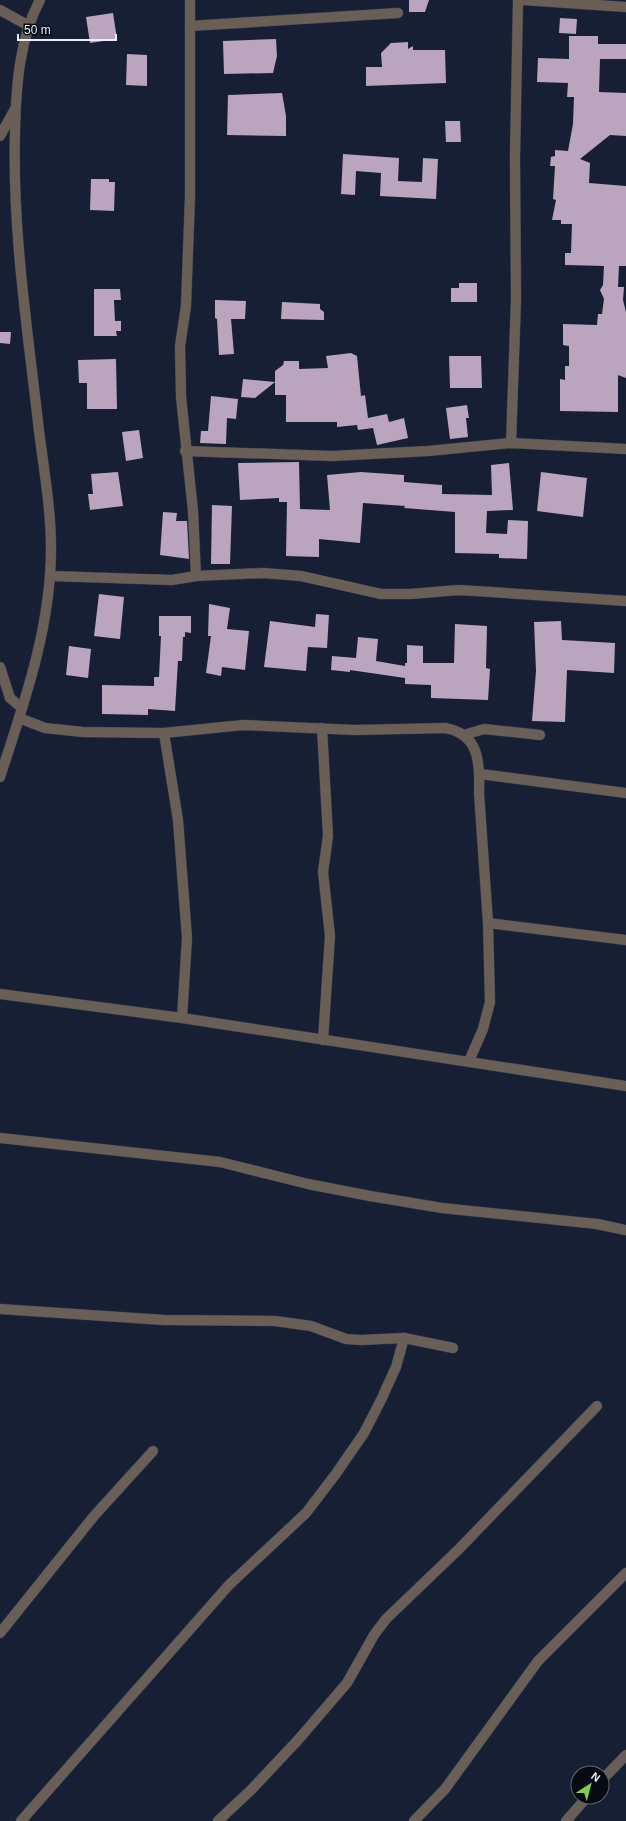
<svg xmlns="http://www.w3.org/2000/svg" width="626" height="1821" font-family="Helvetica,sans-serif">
	<rect width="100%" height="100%" fill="#171f35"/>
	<g fill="#baa4be">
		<polygon points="409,0 429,0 425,12 409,12"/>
		<polygon points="113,13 117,39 90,43 86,17"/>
		<polygon points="560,18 577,19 576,34 559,33"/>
		<polygon points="569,36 598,36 598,44 626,44 626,59 600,59 599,92 626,93 626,136 610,135 580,159 590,163 589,183 626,186 626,266 619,266 618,287 624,287 623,300 626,312 626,378 618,375 618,412 560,411 560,379 565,380 565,366 569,366 569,346 563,345 563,324 597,325 598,314 602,314 604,299 600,290 603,285 604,266 565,265 565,253 571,253 572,224 561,224 561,220 552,220 556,200 553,199 555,166 550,166 551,157 555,156 555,150 568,151 573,124 574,97 567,97 568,83 537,82 538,58 569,59"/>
		<polygon points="276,39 277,56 273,73 224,74 223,41"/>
		<polygon points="408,42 408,49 413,46 413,50 445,50 446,83 366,86 366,67 382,67 381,53 391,43"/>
		<polygon points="127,54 147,55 147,86 126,85"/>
		<polygon points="282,93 286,116 286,136 227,135 228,95"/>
		<polygon points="445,121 460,121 461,142 446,142"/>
		<polygon points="343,154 399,158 398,181 422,182 423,158 438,159 436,199 380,196 381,173 356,171 355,195 341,194"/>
		<polygon points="91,179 109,179 109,182 115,182 114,211 90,210"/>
		<polygon points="459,283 477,283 477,302 451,302 451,288 459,288"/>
		<polygon points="94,289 120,289 121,300 114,300 115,321 121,321 121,331 116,331 117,336 94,336"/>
		<polygon points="215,300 246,301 245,319 231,319 234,354 219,355 217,319 215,318"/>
		<polygon points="282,302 320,304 320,309 324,312 324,320 281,319"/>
		<polygon points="0,332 11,332 10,344 0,343"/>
		<polygon points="351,353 357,356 361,396 365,395 368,418 387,414 389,422 404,418 408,438 377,445 373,428 358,430 357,425 337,427 337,422 286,422 286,395 275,395 275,382 255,398 241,397 243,379 275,382 275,371 283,365 284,361 299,361 299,369 328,368 326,356"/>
		<polygon points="449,356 481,356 482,388 450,388"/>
		<polygon points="116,359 117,409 87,409 87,383 79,383 78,360"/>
		<polygon points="211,396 238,399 236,419 227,418 226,444 200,443 201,431 208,431"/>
		<polygon points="467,405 469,418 466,418 468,437 450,439 446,408"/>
		<polygon points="139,430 143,458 126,461 122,432"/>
		<polygon points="299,462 300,509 330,510 327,475 361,472 404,475 404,482 442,485 442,494 492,495 491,465 509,463 513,510 487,511 486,533 507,534 508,520 528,521 527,559 499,558 499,554 455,553 455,512 404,508 405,506 363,503 360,543 319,539 319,557 286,556 287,502 279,502 279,498 240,500 238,463"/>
		<polygon points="118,472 123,506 90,510 88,494 93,494 91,474"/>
		<polygon points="541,472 587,478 583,517 537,511"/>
		<polygon points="212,505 232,506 230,564 211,564"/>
		<polygon points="163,512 177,513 176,521 187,521 189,559 160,555"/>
		<polygon points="99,594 124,597 120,639 94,636"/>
		<polygon points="209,604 230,608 227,629 249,631 245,670 222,667 221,676 206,673 211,636 208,636"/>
		<polygon points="316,614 329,615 327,648 308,647 306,671 264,667 270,621 315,627"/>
		<polygon points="159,616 191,616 191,633 185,632 185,637 183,637 182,661 178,661 175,711 148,709 148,715 102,714 102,685 154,686 154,677 159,677 161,636 159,636"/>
		<polygon points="561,621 562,640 615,643 614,673 567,670 565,722 532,721 536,671 534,622"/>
		<polygon points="455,624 487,626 486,668 490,669 488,700 431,698 431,685 405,684 405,678 350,670 350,672 331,670 332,656 356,658 358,637 378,639 376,661 405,666 405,663 407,663 407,645 423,646 423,663 454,663"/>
		<polygon points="69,646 91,649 88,678 66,675"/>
	</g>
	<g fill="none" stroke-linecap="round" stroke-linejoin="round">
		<g stroke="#343c51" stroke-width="11">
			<g id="minor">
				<polyline points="190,0 190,196 186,306 180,346 181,397 193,511 196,576"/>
				<polyline points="523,0 626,7"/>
				<polyline points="0,10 29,26"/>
				<polyline points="190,26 398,13"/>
				<polyline points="0,136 15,109"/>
				<polyline points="511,443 516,300 515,157 518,0"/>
				<polyline points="185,451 332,456 428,451 511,443 626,449"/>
				<polyline points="51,576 172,580 196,576 263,573 301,576 381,594 410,594 459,590 626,601"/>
				<polyline points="0,667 10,698 22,708"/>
				<path d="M19,718l26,10 38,4 81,1 79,-8 112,5 90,-2c35,6 35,36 34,65l9,130 2,79 -7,27 -14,32"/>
				<polyline points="322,728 328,836 323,872 330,936 323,1040"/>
				<polyline points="164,733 178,820 187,938 182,1018"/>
				<polyline points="464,735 484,729 540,735"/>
				<polyline points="480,774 626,793"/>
				<polyline points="488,923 626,940"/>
				<polyline points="0,994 182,1018 626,1086"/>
				<polyline points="0,1138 220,1162 308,1184 370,1196 442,1208 597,1224 626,1230"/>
				<polyline points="0,1309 164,1320 275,1321 311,1326 346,1339 361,1340 404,1338 453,1348"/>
				<polyline points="0,1633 94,1516 153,1451"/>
				<polyline points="602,1780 626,1755"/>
				<polyline points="21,1821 229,1585 306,1513 335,1475 364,1433 381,1400 396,1367 404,1338"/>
				<polyline points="218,1821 252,1789 298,1740 347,1683 374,1635 386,1619 459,1549 597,1406"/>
				<polyline points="414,1821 445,1789 538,1661 626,1573"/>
				<polyline points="566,1821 587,1797"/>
			</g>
		</g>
		<g stroke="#343c51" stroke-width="11">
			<path id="tertiary" d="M0,777c24,-74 51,-149 51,-228 0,-39 -7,-79 -12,-118 -11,-99 -27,-200 -24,-300 1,-43 4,-92 25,-131"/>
		</g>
		<use href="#minor" stroke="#6a5f56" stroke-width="10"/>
		<use href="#tertiary" stroke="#6a5f56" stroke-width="10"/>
	</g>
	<g transform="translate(590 1785) rotate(36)"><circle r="19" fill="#060a13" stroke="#616671"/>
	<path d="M0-3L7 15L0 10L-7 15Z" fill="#7fd052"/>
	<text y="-6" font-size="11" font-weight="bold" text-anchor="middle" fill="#e9efff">N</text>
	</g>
	<path d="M18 34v6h98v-6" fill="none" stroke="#e9efff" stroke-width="2"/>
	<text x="24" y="34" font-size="12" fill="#e9efff" stroke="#060a13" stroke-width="3" paint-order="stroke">50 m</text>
</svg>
